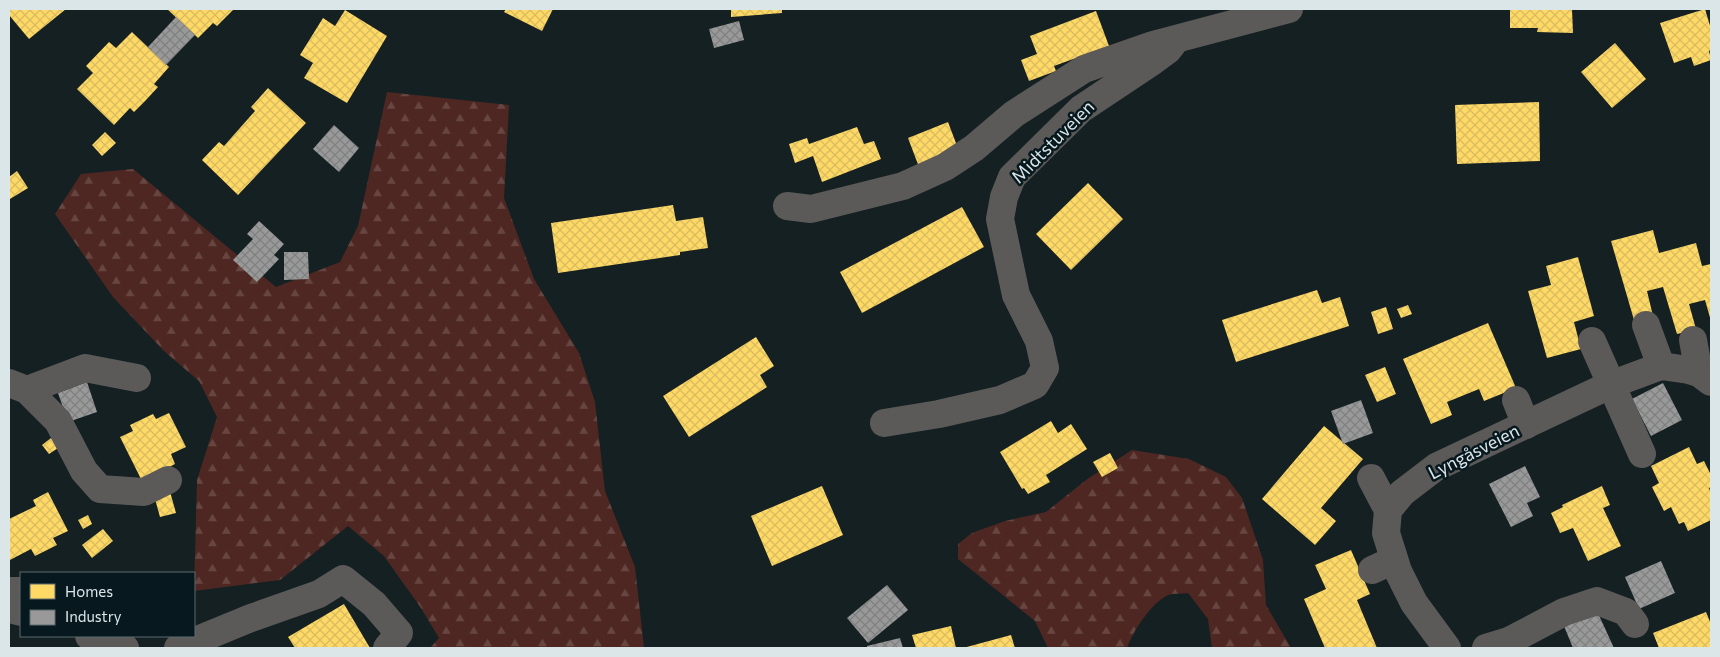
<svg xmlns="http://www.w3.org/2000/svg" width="1720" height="657" font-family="Commissioner,sans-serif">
	<defs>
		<pattern id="forest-firs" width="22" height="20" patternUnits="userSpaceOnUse" patternTransform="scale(1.25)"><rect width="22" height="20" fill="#4e2722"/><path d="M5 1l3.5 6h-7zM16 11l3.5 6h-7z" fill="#674642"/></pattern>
		<pattern id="homes-cross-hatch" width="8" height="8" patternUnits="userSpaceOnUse" patternTransform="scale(1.25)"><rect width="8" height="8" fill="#ffd966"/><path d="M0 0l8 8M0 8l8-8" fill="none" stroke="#d9bb60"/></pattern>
		<pattern id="industry-cross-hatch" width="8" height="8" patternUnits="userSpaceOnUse" patternTransform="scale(1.25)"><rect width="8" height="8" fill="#999"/><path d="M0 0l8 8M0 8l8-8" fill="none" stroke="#7f8080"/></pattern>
	</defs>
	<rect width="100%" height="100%" fill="#152022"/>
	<g fill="url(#forest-firs)">
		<polygon points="387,92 509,105 504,198 534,279 579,353 595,402 605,491 635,567 644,648 430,648 439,638 421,608 384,556 348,526 280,580 194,591 197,480 217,417 199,381 164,351 113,297 55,214 81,174 133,169 276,287 340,262 358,226"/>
		<path d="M1132,450l57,9 37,18 16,21 21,62 3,45 25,43h-79l-4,-29 -20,-26c-5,1 -15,0 -20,2 -17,8 -35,36 -41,53h-79l-13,-27 -77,-62v-15l14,-11 33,-12 41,-9 40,-32z"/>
	</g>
	<g fill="url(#homes-cross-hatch)">
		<polygon points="9,9 66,9 29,39 9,15"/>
		<polygon points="167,9 234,9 217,26 213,23 198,38"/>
		<polygon points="506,9 553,9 542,31 504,12"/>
		<polygon points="731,9 782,9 782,13 731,17"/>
		<polygon points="1510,9 1572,9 1573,33 1537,32 1538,28 1510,28"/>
		<polygon points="1705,9 1711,29 1711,50 1709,51 1711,60 1694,66 1691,57 1674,63 1660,23"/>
		<polygon points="345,10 387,36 347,103 304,78 313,63 300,55 323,18 335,26"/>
		<polygon points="1096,11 1109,46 1054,66 1056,71 1029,81 1021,60 1037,54 1030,36"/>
		<polygon points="132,32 169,67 154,84 158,87 146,100 134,112 130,108 114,125 77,89 93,73 86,66 109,42 116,48"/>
		<polygon points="1615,43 1646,79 1612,108 1581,72"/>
		<polygon points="268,88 306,123 238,195 202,160 219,142 224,146 255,111 251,107"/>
		<polygon points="1539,102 1540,161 1457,164 1455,105"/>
		<polygon points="948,122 959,151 919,167 908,138"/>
		<polygon points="857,127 864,144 874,141 881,159 822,182 813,156 795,163 789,144 807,138 809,144"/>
		<polygon points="105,132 116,143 102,156 92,145"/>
		<polygon points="17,171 28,188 10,199 9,177"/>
		<polygon points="1088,183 1123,219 1071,270 1036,234"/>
		<polygon points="673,205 676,221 703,217 708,248 680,252 680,255 558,273 551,223"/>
		<polygon points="962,207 984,247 862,313 840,272"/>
		<polygon points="1653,230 1659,253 1696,243 1702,266 1711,264 1711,321 1705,300 1689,304 1696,329 1677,334 1663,287 1647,291 1653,316 1634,320 1611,241"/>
		<polygon points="1578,257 1594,316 1574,322 1581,349 1547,358 1528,291 1551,285 1546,266"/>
		<polygon points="1317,290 1322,303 1340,297 1349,326 1236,362 1222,320"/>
		<polygon points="1408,305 1412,314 1401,318 1397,309"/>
		<polygon points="1386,307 1393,329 1378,334 1371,312"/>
		<polygon points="1488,323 1516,388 1484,401 1479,389 1447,402 1452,415 1431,424 1403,359"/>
		<polygon points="756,337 774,366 760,375 767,387 689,437 663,396"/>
		<polygon points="1385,367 1396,394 1377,402 1365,375"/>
		<polygon points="169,413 186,447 171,454 175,464 142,481 120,437 133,431 130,425 153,414 156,419"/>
		<polygon points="1051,421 1058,433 1071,424 1087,449 1046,475 1050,482 1028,494 1024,488 1022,489 1000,452"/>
		<polygon points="1324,426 1363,459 1321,508 1336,521 1315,545 1262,499"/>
		<polygon points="51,438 58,448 49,454 42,445"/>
		<polygon points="1689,447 1697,464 1704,461 1711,475 1711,487 1709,488 1711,493 1711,520 1688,531 1684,522 1679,524 1671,507 1664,511 1652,487 1659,483 1651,466"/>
		<polygon points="1110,453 1118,468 1102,477 1093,462"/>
		<polygon points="822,486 843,535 772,566 751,516"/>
		<polygon points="1602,486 1610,505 1603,508 1621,546 1588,561 1573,528 1560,533 1551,513 1563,507 1562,505"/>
		<polygon points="169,488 176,513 160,517 153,492"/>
		<polygon points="48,492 68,531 53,538 57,545 35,556 31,549 10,560 9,519 36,506 33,500"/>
		<polygon points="88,515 92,524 83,529 78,520"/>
		<polygon points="103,529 113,541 92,558 82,545"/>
		<polygon points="1351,550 1370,594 1357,600 1377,648 1325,648 1304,599 1326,589 1315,565"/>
		<polygon points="344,604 370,648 295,648 288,637"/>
		<polygon points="1706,612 1711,624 1711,648 1659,648 1653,633"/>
		<polygon points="951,626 956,648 916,648 912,635"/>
		<polygon points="1011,635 1015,648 963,648"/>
	</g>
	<g fill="url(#industry-cross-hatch)">
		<polygon points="176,17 195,35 166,65 148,47"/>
		<polygon points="739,21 744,40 714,48 709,29"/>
		<polygon points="334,125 359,148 339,172 313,149"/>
		<polygon points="259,221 284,244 274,255 279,259 257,282 233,260 253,239 247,234"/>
		<polygon points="284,252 308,252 309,279 284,280"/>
		<polygon points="87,382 97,412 68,422 58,393"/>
		<polygon points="1663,383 1682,420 1651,436 1632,399"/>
		<polygon points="1361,400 1373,433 1343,444 1331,411"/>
		<polygon points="1525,466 1540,497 1527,503 1533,516 1511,527 1489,484"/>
		<polygon points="1661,561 1675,593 1639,609 1625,577"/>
		<polygon points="887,585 908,610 868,643 847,618"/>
		<polygon points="1597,611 1614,648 1573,648 1564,626"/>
		<polygon points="900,638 903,648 867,648 867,646"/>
	</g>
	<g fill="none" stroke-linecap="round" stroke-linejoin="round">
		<g stroke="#5b5a59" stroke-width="28">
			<polyline points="787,206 811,209 903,186 945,167 974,148 1014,114 1084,69 1153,45 1289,9"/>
			<polyline points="1646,325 1661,366"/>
			<polyline points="1693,340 1699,373"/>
			<polyline points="1592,341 1642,454"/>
			<polyline points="9,383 27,390 58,421 84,471 100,489 144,492 168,480"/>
			<polyline points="27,390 85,368 137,378"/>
			<polyline points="1516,400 1526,425"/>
			<polyline points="884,423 939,414 1000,400 1035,385 1045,368 1039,341 1016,295 1000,219 1004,197 1012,177 1081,109 1153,61 1168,50 1175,41"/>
			<polyline points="1371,478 1388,510"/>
			<polyline points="1372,570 1394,560"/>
			<polyline points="9,591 21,591"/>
			<polyline points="9,609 21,612"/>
			<polyline points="89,636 125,648"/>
			<polyline points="178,648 251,618 319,594 343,579 374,604 399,633 387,648"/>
			<polyline points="1447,648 1414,603 1398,571 1386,533 1388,510 1402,493 1436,467 1610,385 1661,366 1689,370 1699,373 1711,382"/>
			<polyline points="1486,648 1509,641 1564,612 1597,601 1626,612 1635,624"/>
		</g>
	</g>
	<g text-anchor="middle" stroke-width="5" stroke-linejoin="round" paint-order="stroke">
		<g font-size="18" fill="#dbe6e9" stroke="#07191e">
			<text transform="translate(1053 142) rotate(-45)" y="6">Midtstuveien</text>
			<text transform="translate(1474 452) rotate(-27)" y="6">Lyngåsveien</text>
		</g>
	</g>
	<rect width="1720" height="657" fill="none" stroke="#dbe6e9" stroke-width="20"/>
	<rect x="20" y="572" width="175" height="65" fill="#07191e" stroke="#5c6b6f"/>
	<rect x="30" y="584" width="25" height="15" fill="#ffd966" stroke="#5c6b6f"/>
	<text x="65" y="597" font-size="15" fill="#dbe6e9">Homes</text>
	<rect x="30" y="610" width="25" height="15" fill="#999999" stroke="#5c6b6f"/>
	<text x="65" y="622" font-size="15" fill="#dbe6e9">Industry</text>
</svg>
